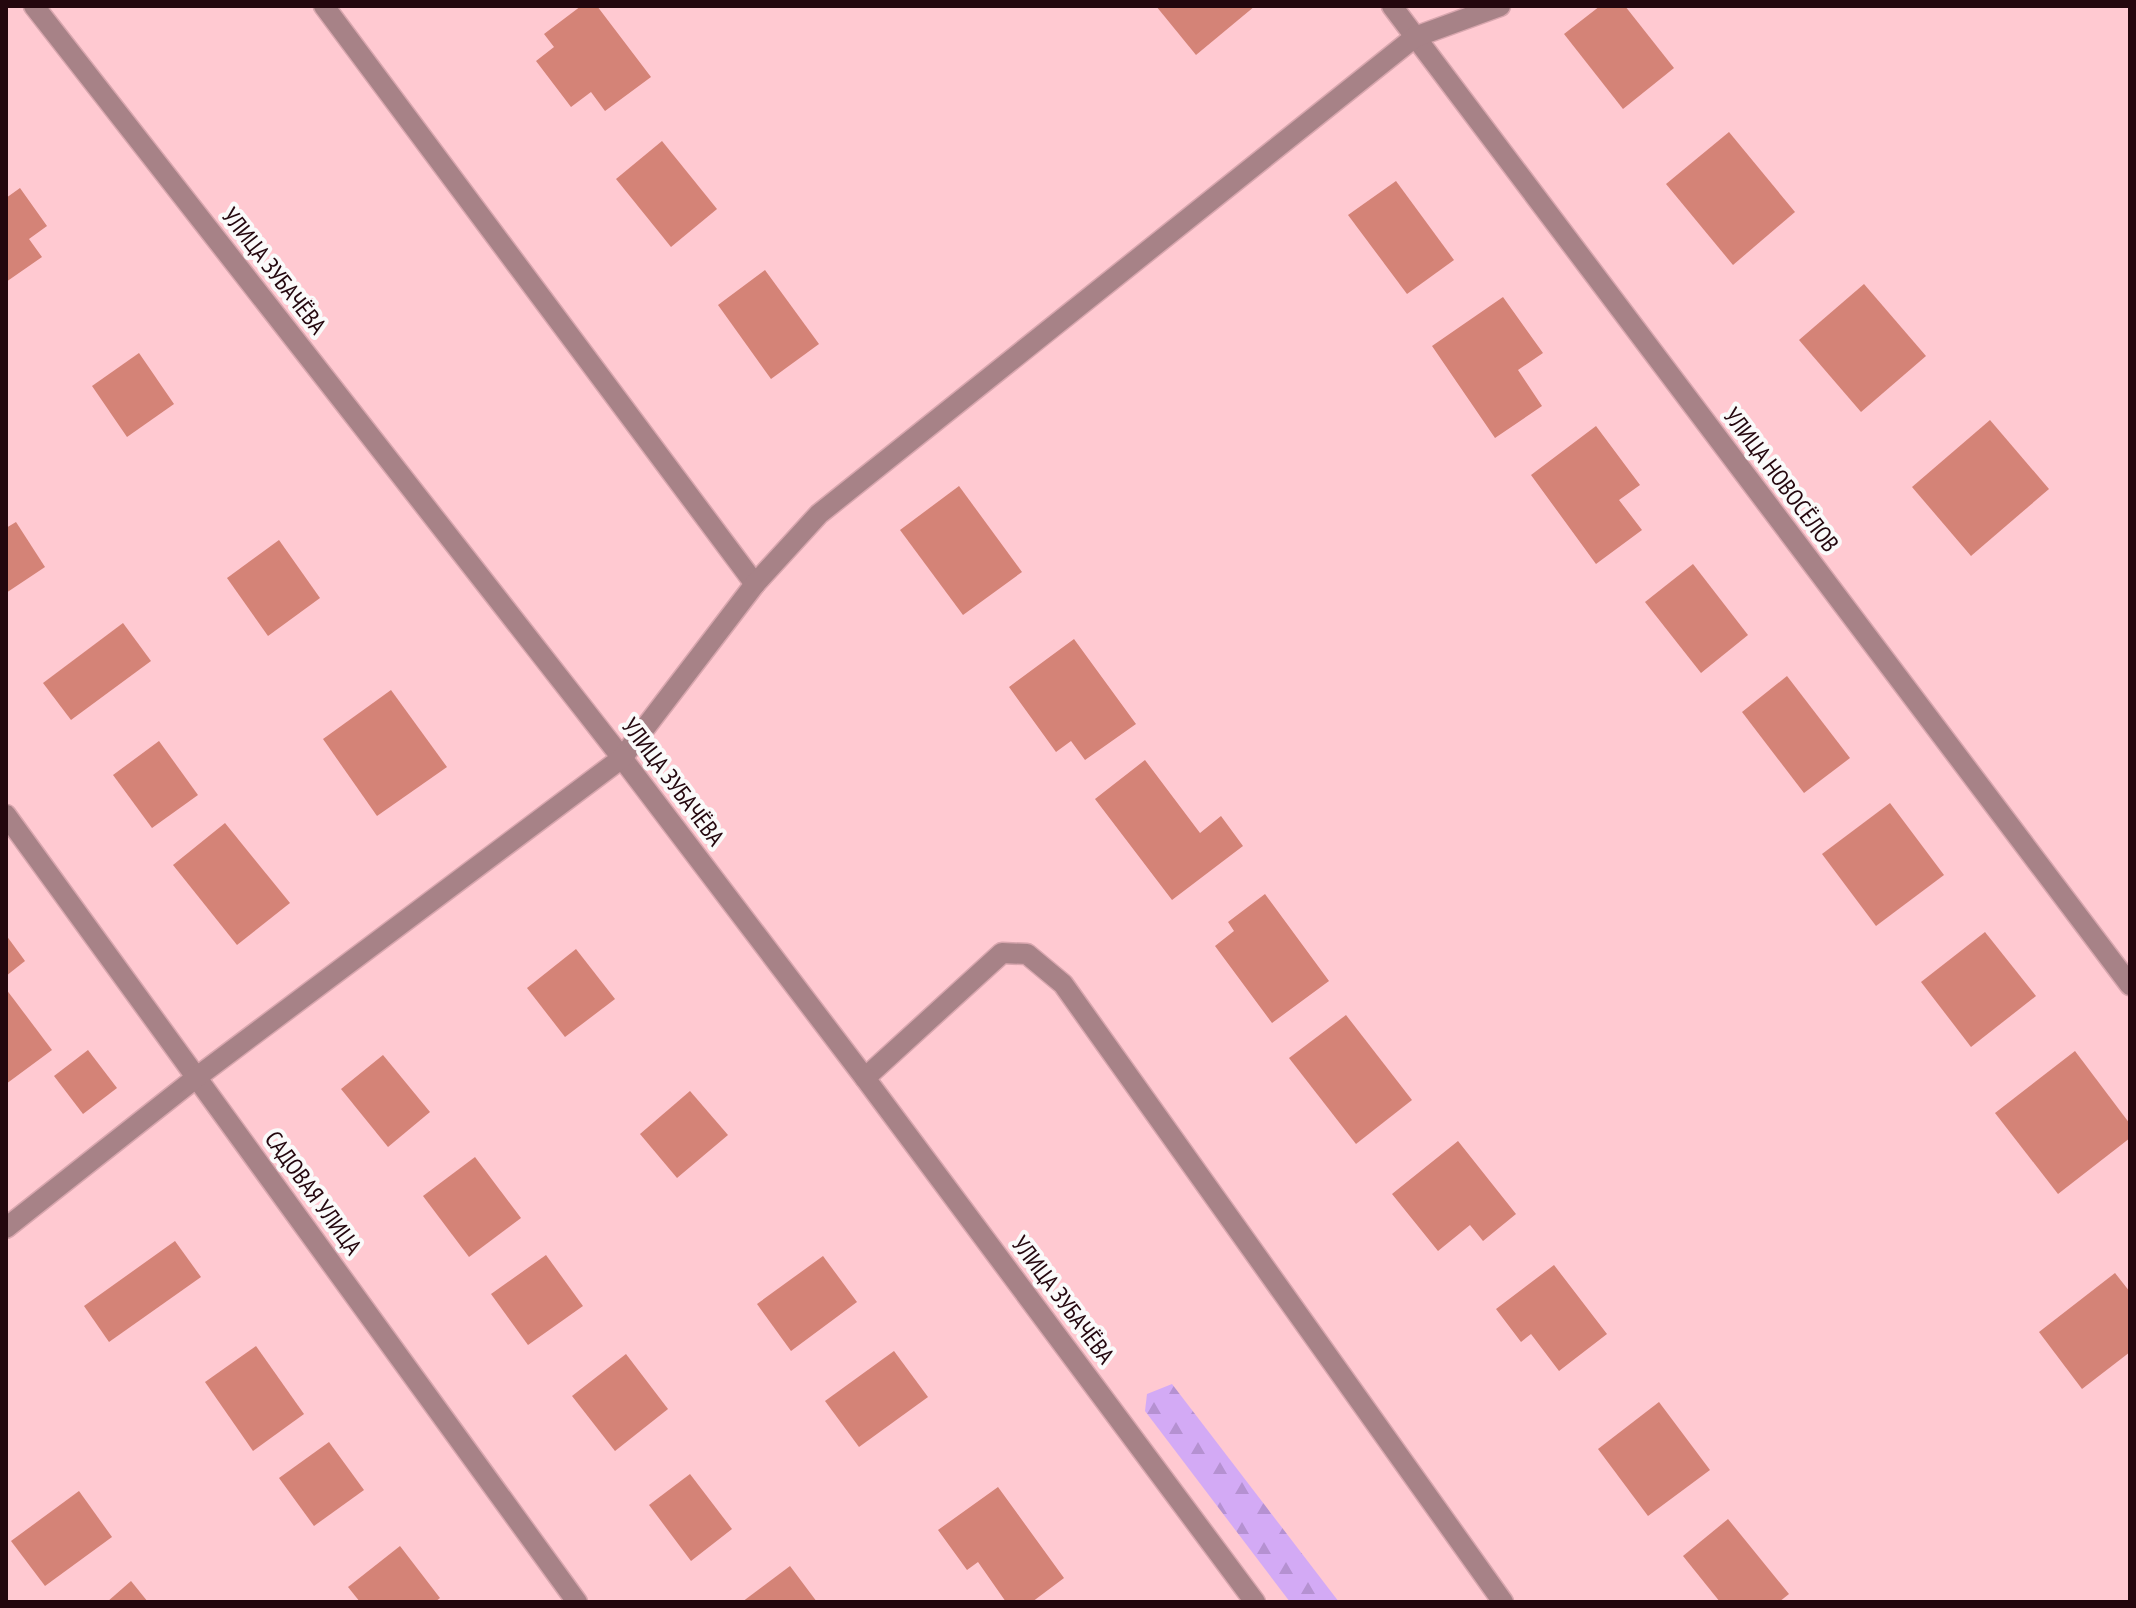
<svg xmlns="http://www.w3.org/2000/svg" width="2136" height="1608" font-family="'PT Sans Narrow',sans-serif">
	<defs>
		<pattern id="forest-firs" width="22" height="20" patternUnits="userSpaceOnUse" patternTransform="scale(2)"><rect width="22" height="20" fill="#d3aaf5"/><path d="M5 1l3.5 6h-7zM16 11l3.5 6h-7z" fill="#b591d1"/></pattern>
	</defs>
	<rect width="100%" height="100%" fill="#ffc9d1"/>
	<polygon fill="url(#forest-firs)" points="1172,1384 1339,1602 1290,1602 1145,1411 1147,1394"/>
	<g fill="#d48377">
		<polygon points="581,6 597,6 651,77 605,111 591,92 571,107 536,61 554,47 544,34"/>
		<polygon points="1156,6 1255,6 1196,55"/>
		<polygon points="1600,6 1625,6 1674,68 1623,109 1564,34"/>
		<polygon points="1729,132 1795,212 1733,265 1666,184"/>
		<polygon points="662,141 717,209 671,247 616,179"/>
		<polygon points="1396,181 1454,260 1407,294 1348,215"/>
		<polygon points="20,188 47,226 29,239 42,257 6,282 6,198"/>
		<polygon points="765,270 819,344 771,379 718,305"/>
		<polygon points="1864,284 1926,356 1861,412 1799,340"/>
		<polygon points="1503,297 1543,353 1518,370 1542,406 1495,438 1432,346"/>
		<polygon points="139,353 174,404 127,437 92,386"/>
		<polygon points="1990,420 2049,489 1971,556 1912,487"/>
		<polygon points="1596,426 1640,485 1619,500 1642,530 1596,564 1531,475"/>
		<polygon points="959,486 1022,572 963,615 900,530"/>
		<polygon points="16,522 45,567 6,593 6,528"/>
		<polygon points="279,540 320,598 268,636 227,578"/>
		<polygon points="1693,564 1748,635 1701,673 1645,602"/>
		<polygon points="123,623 151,661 71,720 43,683"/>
		<polygon points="1074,639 1136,724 1085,760 1071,741 1056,752 1009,687"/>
		<polygon points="1787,676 1850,758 1804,793 1742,712"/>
		<polygon points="391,690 447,767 377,816 323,739"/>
		<polygon points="159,741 198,795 152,828 113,775"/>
		<polygon points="1145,760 1200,833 1221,816 1243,846 1172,900 1095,799"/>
		<polygon points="1890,803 1944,875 1876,926 1822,854"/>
		<polygon points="225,823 290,903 237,945 173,865"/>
		<polygon points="1265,894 1329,981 1272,1023 1215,946 1234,931 1228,922"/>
		<polygon points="1985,932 2036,996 1971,1047 1921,982"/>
		<polygon points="6,935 25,961 6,976"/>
		<polygon points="576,949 615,999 565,1037 527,988"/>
		<polygon points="6,989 52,1050 6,1084"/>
		<polygon points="1346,1015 1412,1100 1356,1144 1289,1058"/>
		<polygon points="88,1050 117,1088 83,1114 54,1076"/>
		<polygon points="2075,1051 2130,1124 2130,1138 2058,1194 1995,1113"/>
		<polygon points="383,1055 430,1112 388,1147 341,1089"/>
		<polygon points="690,1091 728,1135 677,1178 640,1134"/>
		<polygon points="1458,1141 1516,1214 1483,1241 1470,1225 1438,1251 1392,1194"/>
		<polygon points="475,1157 521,1218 469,1257 423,1196"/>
		<polygon points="175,1241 201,1277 109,1342 84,1306"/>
		<polygon points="546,1255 583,1306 528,1345 491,1294"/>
		<polygon points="823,1256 857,1302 791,1351 757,1304"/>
		<polygon points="1554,1265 1607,1334 1559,1371 1531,1334 1521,1342 1496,1309"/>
		<polygon points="2115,1273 2130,1292 2130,1352 2082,1389 2039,1332"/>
		<polygon points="256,1346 304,1414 253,1451 205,1382"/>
		<polygon points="894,1351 928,1397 859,1447 825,1401"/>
		<polygon points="626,1354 668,1409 615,1451 572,1396"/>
		<polygon points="1659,1402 1710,1470 1648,1516 1598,1449"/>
		<polygon points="329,1442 364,1490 314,1526 279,1478"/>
		<polygon points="690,1474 732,1529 691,1561 649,1505"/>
		<polygon points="998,1487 1064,1578 1032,1602 1006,1602 978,1562 967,1570 938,1530"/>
		<polygon points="79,1491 112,1537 45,1586 11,1541"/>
		<polygon points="1728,1519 1789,1594 1779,1602 1720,1602 1683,1556"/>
		<polygon points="400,1546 440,1598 435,1602 360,1602 348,1587"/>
		<polygon points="790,1566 817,1602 742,1602"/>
		<polygon points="131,1581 148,1602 107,1602"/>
	</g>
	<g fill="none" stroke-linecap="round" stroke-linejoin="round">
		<g stroke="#d8a6ae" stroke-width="23">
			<polyline id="service" points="865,1078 1002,953 1027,954 1063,984 1503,1602"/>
		</g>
		<g stroke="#d8a6ae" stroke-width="23">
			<g id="minor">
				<polyline points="34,6 622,758 865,1078 1255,1602"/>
				<polyline points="324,6 755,584"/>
				<polyline points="1392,6 2130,985"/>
				<polyline points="6,815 577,1602"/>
				<polyline points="6,1228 197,1077 622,758 755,584 819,514 1415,37 1500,6"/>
			</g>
		</g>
		<use href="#service" stroke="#a78287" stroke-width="20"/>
		<use href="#minor" stroke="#a78287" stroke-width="20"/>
	</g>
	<g text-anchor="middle" stroke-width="8" stroke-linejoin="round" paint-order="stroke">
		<g font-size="24" fill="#24070e" stroke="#fafafa">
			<text transform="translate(274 271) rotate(52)" y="8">УЛИЦА ЗУБАЧЁВА</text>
			<text transform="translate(1781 480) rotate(53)" y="8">УЛИЦА НОВОСЁЛОВ</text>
			<text transform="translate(673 782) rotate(53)" y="8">УЛИЦА ЗУБАЧЁВА</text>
			<text transform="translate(313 1193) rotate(54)" y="8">САДОВАЯ УЛИЦА</text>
			<text transform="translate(1063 1300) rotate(53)" y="8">УЛИЦА ЗУБАЧЁВА</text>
		</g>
	</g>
	<rect width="2136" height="1608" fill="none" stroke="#24070e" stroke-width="16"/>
</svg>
